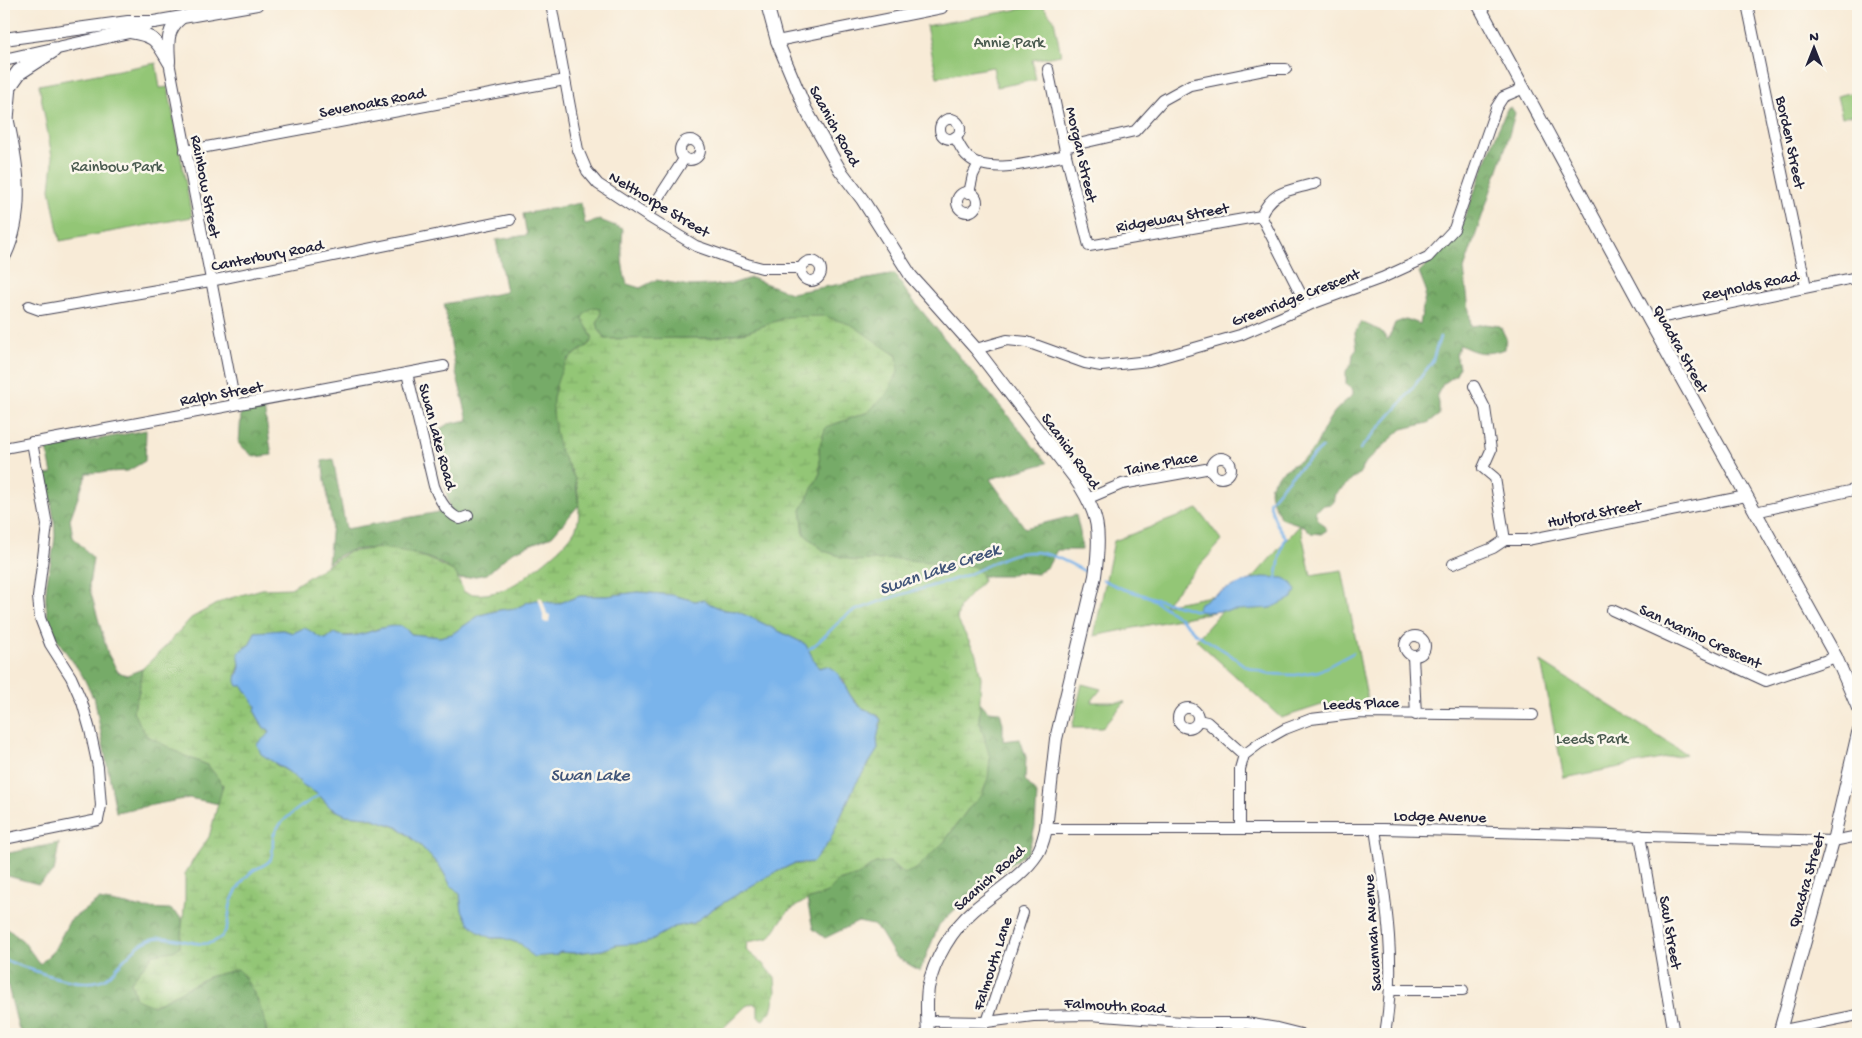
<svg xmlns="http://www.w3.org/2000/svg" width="1862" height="1038" font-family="'Gochi Hand',sans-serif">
	<defs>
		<pattern id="forest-crowns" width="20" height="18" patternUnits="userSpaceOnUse" patternTransform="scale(1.25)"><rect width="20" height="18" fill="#76ab67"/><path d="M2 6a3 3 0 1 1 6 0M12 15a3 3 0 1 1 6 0" fill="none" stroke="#608b56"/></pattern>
		<pattern id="wetland-marsh" width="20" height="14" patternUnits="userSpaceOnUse" patternTransform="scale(1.25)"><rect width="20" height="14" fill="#93c676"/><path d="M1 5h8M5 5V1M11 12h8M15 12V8" fill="none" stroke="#7eaa67"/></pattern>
	</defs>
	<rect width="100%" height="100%" fill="#fbf7ec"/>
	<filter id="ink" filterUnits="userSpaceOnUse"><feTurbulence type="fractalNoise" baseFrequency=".02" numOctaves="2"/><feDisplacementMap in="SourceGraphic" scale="10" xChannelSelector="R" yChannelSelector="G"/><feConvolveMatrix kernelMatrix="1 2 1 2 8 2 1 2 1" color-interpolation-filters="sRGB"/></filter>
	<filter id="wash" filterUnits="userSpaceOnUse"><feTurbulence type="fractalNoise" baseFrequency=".0096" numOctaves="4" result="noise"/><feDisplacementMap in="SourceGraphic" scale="20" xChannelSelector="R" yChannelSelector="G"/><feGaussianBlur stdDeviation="1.12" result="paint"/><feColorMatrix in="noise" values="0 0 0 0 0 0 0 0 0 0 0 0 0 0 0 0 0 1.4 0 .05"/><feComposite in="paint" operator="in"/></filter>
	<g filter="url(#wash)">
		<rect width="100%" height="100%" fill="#f8ebd7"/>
		<g fill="#93c676" stroke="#5a7458">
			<polygon points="1042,5 1054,20 1061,55 1032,60 1036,80 997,87 993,67 937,77 926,26"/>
			<polygon points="156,63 160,88 168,87 192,217 60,241 50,189 53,162 39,85"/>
			<polygon points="1858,91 1858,113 1842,117 1837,96"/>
			<polygon points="1198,509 1222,541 1164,605 1242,590 1300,525 1311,575 1342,570 1368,702 1325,704 1281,718 1196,640 1223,610 1094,636 1114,541"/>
			<polygon points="1541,662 1686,754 1564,778"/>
			<polygon points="1082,684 1101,689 1091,702 1125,702 1102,728 1072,728"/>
		</g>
		<g fill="url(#forest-crowns)" stroke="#4c6651">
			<path d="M1511,107l4,6 -9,33 -42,123 7,57 14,-2 15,2 6,12 -1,11c-20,6 -27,5 -45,-4l-4,9 3,13 -3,8 -13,9 -6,11 2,8v12l-11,8 -26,6 -36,33 -7,12 -25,21 1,5 -3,4 -8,1 -9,6 3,8 9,11 -6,4 -10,-1 -7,-7 -24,-8c-3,-10 -13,-23 -9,-33 6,-14 24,-20 36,-29 10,-8 12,-19 18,-29 6,-14 17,-23 28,-32v-5l-7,-5v-14l6,-8 1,-9 4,-5 -2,-16 6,-11 20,9 7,9 7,-17 11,-4 14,5 6,-34 -7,-18 40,-40 39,-102 9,-21z"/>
			<path d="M581,203l4,21 15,-4 23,9c-2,19 -2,37 4,55l13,4 16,-8 34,6 41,-2 20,-6 40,15 104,-19 12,19 140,170 -57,16 35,49 51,-13 4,17 2,18h-25l-9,16 -11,8 -20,-2 -8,4h-28l-8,-10 -76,-7 -43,2 -30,-10 -20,-17 -3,-24 19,-37 -1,-26 7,-20 42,-15 29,-56 -15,-10 -95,-29 -40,15 -37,6 -105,1 -6,-9 -2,-7 4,-8 -14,13 6,10 -2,5 -23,16 -15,41 3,27 4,23 15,29 4,26 -27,31 -40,16 -25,22 -28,5c-15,-26 -83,-35 -110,-28 -7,2 -15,8 -21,12l4,-39 -10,-63 11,-2 13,70 104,-19 -15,-78 13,-8 20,-4 -12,-48 -12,-68 62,-12 -10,-52 31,-5 -4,-21z"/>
			<polygon points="264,408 272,455 254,457 239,444 241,412"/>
			<path d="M146,430l-1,31 -17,10 -41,2 -17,46 3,18 20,21 -4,28 19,68 10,18 9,3 15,-6 -3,23 -6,21 52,43 23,9 15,19 -4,20 -30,-6 -73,14 -22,-116h-2c-3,-7 -6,-14 -10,-21 -14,-22 -30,-36 -35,-63 -5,-26 6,-50 8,-76 0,-20 -6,-41 -9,-61l6,-1 -5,-25z"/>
			<polygon points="980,702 988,711 1000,712 1003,724 1003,741 1020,739 1026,757 1025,780 1037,794 1035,827 1028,852 972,893 939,925 920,971 895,956 881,933 873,925 858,922 825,938 813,929 807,900 827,893 838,881 858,875 875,863 890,862 899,872 944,842 968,809 982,795 985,740 979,719"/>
			<polygon points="59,843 54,872 38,884 4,875 4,854"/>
			<path d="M99,900l45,8 26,1 12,9c0,9 3,28 -8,33 -5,2 -14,2 -20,3l-23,28 22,24 55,-29 30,-8c16,20 26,41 29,65h-242l-6,-4 -15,-59v-45l19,15 17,23 14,-14 16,-30z"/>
		</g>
		<path fill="url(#wetland-marsh)" stroke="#5a7458" fill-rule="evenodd" d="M592,308l8,1 1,6 -4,8 2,7 6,9 105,-1 37,-6 40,-15 37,-1 28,9 45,31 1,16 -12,23 -18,17 -42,15 -7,20 1,26 -19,37 3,24 20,17 30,10 43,-2 76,7 8,7 2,8 -23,25 -3,13 19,35 5,23 -2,42 11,39 -2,20 -6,17 -14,14 -24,33 -28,27 -12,5 -14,-12 -15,1 -17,12 -20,6 -11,12 -20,7 -19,11 -19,27 -22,4 -1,8 15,12 14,16 1,14 -5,19 -8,9 -5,-3v-10l-5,-4 -7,3 -29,28h-450c-3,-24 -13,-45 -29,-65l-30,8 -55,29 -17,-7 -5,-17 23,-28 20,-3 6,-5 5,-46v-26l10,-17 14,-20 14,-52 -15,-20 -23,-9 -39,-21 -13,-23 6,-20 3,-23 24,-23 25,-28 33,-18 38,-11 29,-1 57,-36 32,-4 23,3 24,7 28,14 9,20c23,7 48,-3 66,-19 13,-10 39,-30 46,-45 5,-12 3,-37 -1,-49 -3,-9 -10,-18 -14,-27 -5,-12 -9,-40 -8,-53 2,-12 8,-33 17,-41 8,-7 19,-10 23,-20l-11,-20 4,-6zM638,592l34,3 23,6 9,-1 6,4 14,6 12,1 20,9 49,24c6,8 7,17 14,24l8,-2 17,14 3,11 12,15 20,10 1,4 -3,19 1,10 -23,36 -26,57 -25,22h-11l-25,12 -57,34 -17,13 -20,4 -28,16h-16l-15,2 -13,5 -28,3 -14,-1 -57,-14h-12l-12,-6 -11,-10 -6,-12 -2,-16 -10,-10 -9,-16 -20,-22 -22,-18 -31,-11 -22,-2 -15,-7 -12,-13 -16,-10 -14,-13 -14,-8 -5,-30 -2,-5 -6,-4 -7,-13 1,-6 -20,-31 10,-26 4,-5 5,-12 28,-2 10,3 11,-5 15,11h7l13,-3 21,-1 20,-7 28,2 3,4 29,3 12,-3 28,-19 20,-5 17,-2 11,-6 9,-2 20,4 23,-8h27z"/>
		<g fill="#7ab4eb" stroke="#4e6b93">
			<path d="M1263,577l20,1 8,4 5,9 -4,7 -21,10 -66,4 -8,-1 3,-8c19,-11 41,-22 63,-26z"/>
			<path d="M638,592l34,3 23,6 9,-1 6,4 14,6 12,1 20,9 49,24c6,8 7,16 14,24l8,-2c19,9 17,26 31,39 7,6 18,7 23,15l-4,19 1,10 -23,36 -26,57 -16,20 -20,2 -25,12 -57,34 -17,13 -20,4 -28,16 -30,2 -14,5 -28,3 -14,-1 -4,3 -23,2 -12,-13 -18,-6h-12l-12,-6 -11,-10 -6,-12 -2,-16 -10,-10 -9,-16 -20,-22 -21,-18 -32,-11 -22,-2 -15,-7 -12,-13 -16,-10 -14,-13 -28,-18 -4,-10 13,-11 -2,-4 -4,-1 -9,-16 1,-6 -13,-20h-5c-5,-8 1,-12 2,-20 0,-4 -1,-8 -2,-13l12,-9 5,-12 28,-2 10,3 11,-5c9,3 13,10 22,11l8,-6c24,14 60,-22 77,1l29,3 12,-3 28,-19 20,-5 17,-2 11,-6 9,-2 20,4 23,-8h27z"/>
		</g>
		<polygon fill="#f8ebd7" points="538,597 542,598 547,614 550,615 549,622 546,623 543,621 543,615"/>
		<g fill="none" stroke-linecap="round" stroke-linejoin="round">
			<g stroke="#7ab4eb" stroke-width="2.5">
				<polyline points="1360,449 1403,401 1432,362 1440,337"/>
				<path d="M1276,578c4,-13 3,-30 10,-40l-10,-15 -7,-21 22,-26 31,-28"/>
				<polyline points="1103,580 1123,589 1197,611"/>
				<polyline points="1146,595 1180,618 1195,633 1228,653 1245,666 1269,674 1295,675 1319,671 1353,653"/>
				<path d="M809,649c16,-10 26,-27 43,-37 6,-3 15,-5 21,-8 31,-12 64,-18 94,-29 25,-10 36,-22 64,-23 20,0 40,12 57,21"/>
				<path d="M4,960c25,8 77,32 102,18 5,-3 10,-10 14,-14 10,-10 21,-24 36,-26 20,-4 49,16 66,-2 9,-10 5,-24 10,-36 4,-10 13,-24 22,-30 5,-3 13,-5 16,-10 5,-8 1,-17 4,-26 6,-15 32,-31 45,-39"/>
			</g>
		</g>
	</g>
	<g filter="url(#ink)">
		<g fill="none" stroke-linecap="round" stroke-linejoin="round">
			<g stroke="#424052" stroke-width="12">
				<g id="minor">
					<polyline points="551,4 578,150 587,171 598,184 647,216 696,246 747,264 762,268 801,268"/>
					<polyline points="1747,4 1806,287"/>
					<polyline points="777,41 942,8"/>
					<polyline points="169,62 235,404"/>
					<polyline points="1048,69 1066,155 1089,246 1261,216"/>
					<circle cx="950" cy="129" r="10"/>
					<path d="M955,137c4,7 7,15 13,20 21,20 73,3 98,-2"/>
					<circle cx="690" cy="150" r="10"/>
					<polyline points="1065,147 1135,131 1163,100 1190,85 1269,69 1286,69"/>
					<polyline points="185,151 565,80"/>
					<circle cx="967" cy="202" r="10"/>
					<polyline points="969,193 973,175 979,163"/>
					<polyline points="647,216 684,159"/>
					<polyline points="1261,216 1307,306"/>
					<path d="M1261,216c12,-27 29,-25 55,-33"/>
					<circle cx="811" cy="271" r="10"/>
					<polyline points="29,306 40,310 210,281 510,220"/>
					<polyline points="1649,320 1858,277"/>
					<polyline points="976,349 1007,340 1027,342 1085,363 1101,366 1149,361 1240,335 1314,303 1382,278 1428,257 1454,229 1496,108 1503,97 1522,89"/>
					<path d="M407,373l27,113c5,13 13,28 26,33l8,-3"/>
					<polyline points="1474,386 1485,408 1491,450 1483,468 1495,478 1505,540"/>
					<polyline points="4,448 444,366"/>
					<circle cx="1221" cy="468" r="10"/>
					<polyline points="1089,498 1122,484 1211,468"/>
					<polyline points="1755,512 1858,489"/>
					<polyline points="1453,564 1493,548 1505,540 1527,540 1746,496"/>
					<polyline points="1612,610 1766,681 1836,657"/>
					<circle cx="1415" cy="646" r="10"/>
					<polyline points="1413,656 1416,715"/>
					<circle cx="1188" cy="718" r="10"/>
					<polyline points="1198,720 1207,722 1244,755"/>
					<polyline points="1046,829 1384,829 1833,841 1858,836"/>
					<polyline points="1240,829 1240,769 1244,755 1260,743 1285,729 1311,719 1361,713 1533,715"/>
					<path d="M1375,829c11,71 22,134 10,205"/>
					<polyline points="1640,835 1674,1034"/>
					<polyline points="4,839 98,820 101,806 98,767 90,730 82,702 71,677 50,644 40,618 38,597 47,525 32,442"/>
					<polyline points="1391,990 1463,990"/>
					<polyline points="927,1021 987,1022 1033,1016 1090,1015 1195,1023 1246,1023 1277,1028 1301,1034"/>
					<polyline points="987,1022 1023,913"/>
					<polyline points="1779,1031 1858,1015"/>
				</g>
			</g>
			<g stroke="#424052" stroke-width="14">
				<g id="major">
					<path d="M767,4l10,37 29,69 34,60 22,29 49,77 65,73 98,128c26,37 27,55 21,99l-39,163 -10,90c-2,8 -4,18 -9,25 -15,23 -42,38 -63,56 -22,19 -40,49 -46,78 -2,15 -1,31 0,46"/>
					<polyline points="1478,4 1649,320 1836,657 1858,708"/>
					<path d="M130,32c26,4 26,9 39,30"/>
					<polyline points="4,39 128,22 154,22 257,4"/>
					<polyline points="4,60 129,32 147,25"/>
					<path d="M169,60c-1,-17 -3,-30 12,-42"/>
					<polyline points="1779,1034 1833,841 1858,733"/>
				</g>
			</g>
			<g stroke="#424052" stroke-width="17">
				<g id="highway">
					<path d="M4,111c11,48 21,97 0,143"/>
					<polyline points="6,119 9,86 19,72 53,50"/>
					<polyline points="4,178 6,209 4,223"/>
				</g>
			</g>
			<use href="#minor" stroke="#fff" stroke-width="10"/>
			<use href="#major" stroke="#fff" stroke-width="12"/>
			<use href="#highway" stroke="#fff" stroke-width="15"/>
		</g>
	</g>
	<g text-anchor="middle" stroke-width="5" stroke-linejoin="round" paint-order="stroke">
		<g font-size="16" fill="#4a5b50" stroke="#fbf7ec">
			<text x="1009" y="47">Annie Park</text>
			<text x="117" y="171">Rainbow Park</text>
			<text x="1592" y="743">Leeds Park</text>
		</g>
		<g font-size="16" fill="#22223b" stroke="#fbf7ec">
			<text transform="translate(372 101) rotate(-11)" y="6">Sevenoaks Road</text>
			<text transform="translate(836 125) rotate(61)" y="6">Saanich Road</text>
			<text transform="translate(1792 142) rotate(78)" y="6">Borden Street</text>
			<text transform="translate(1083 154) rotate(77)" y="6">Morgan Street</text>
			<text transform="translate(207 186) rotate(79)" y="6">Rainbow Street</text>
			<text transform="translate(660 203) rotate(31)" y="6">Nelthorpe Street</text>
			<text transform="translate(1172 216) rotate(-10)" y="6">Ridgeway Street</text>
			<text transform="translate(267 254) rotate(-11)" y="6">Canterbury Road</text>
			<text transform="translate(1750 284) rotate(-12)" y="6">Reynolds Road</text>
			<text transform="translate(1295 296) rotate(-21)" y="6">Greenridge Crescent</text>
			<text transform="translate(1682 348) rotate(61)" y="6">Quadra Street</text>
			<text transform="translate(221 392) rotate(-10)" y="6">Ralph Street</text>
			<text transform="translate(439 436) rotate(75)" y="6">Swan Lake Road</text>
			<text transform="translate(1072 450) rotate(54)" y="6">Saanich Road</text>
			<text transform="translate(1161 462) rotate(-11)" y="6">Taine Place</text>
			<text transform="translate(1594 512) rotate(-11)" y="6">Hulford Street</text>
			<text transform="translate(1701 635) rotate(25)" y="6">San Marino Crescent</text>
			<text transform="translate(1361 702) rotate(-2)" y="6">Leeds Place</text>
			<text transform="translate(1440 815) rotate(1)" y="6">Lodge Avenue</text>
			<text transform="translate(988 877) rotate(-42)" y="6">Saanich Road</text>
			<text transform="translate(1805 880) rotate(-74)" y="6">Quadra Street</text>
			<text transform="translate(1672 932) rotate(80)" y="6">Saul Street</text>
			<text transform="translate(1371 933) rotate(-94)" y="6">Savannah Avenue</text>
			<text transform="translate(991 963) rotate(-72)" y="6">Falmouth Lane</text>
			<text transform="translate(1115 1004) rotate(3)" y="6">Falmouth Road</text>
		</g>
		<g font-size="18" font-style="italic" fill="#415579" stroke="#fbf7ec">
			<text transform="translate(939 568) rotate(-19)" y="6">Swan Lake Creek</text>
			<text x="590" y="780">Swan Lake</text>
		</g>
	</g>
	<rect width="1862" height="1038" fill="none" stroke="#fbf7ec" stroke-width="20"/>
	<g transform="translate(1814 48)" stroke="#fbf7ec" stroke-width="4" paint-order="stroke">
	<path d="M0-4L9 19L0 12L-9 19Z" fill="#22223b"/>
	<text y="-8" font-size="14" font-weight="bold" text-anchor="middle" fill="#22223b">N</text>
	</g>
</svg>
